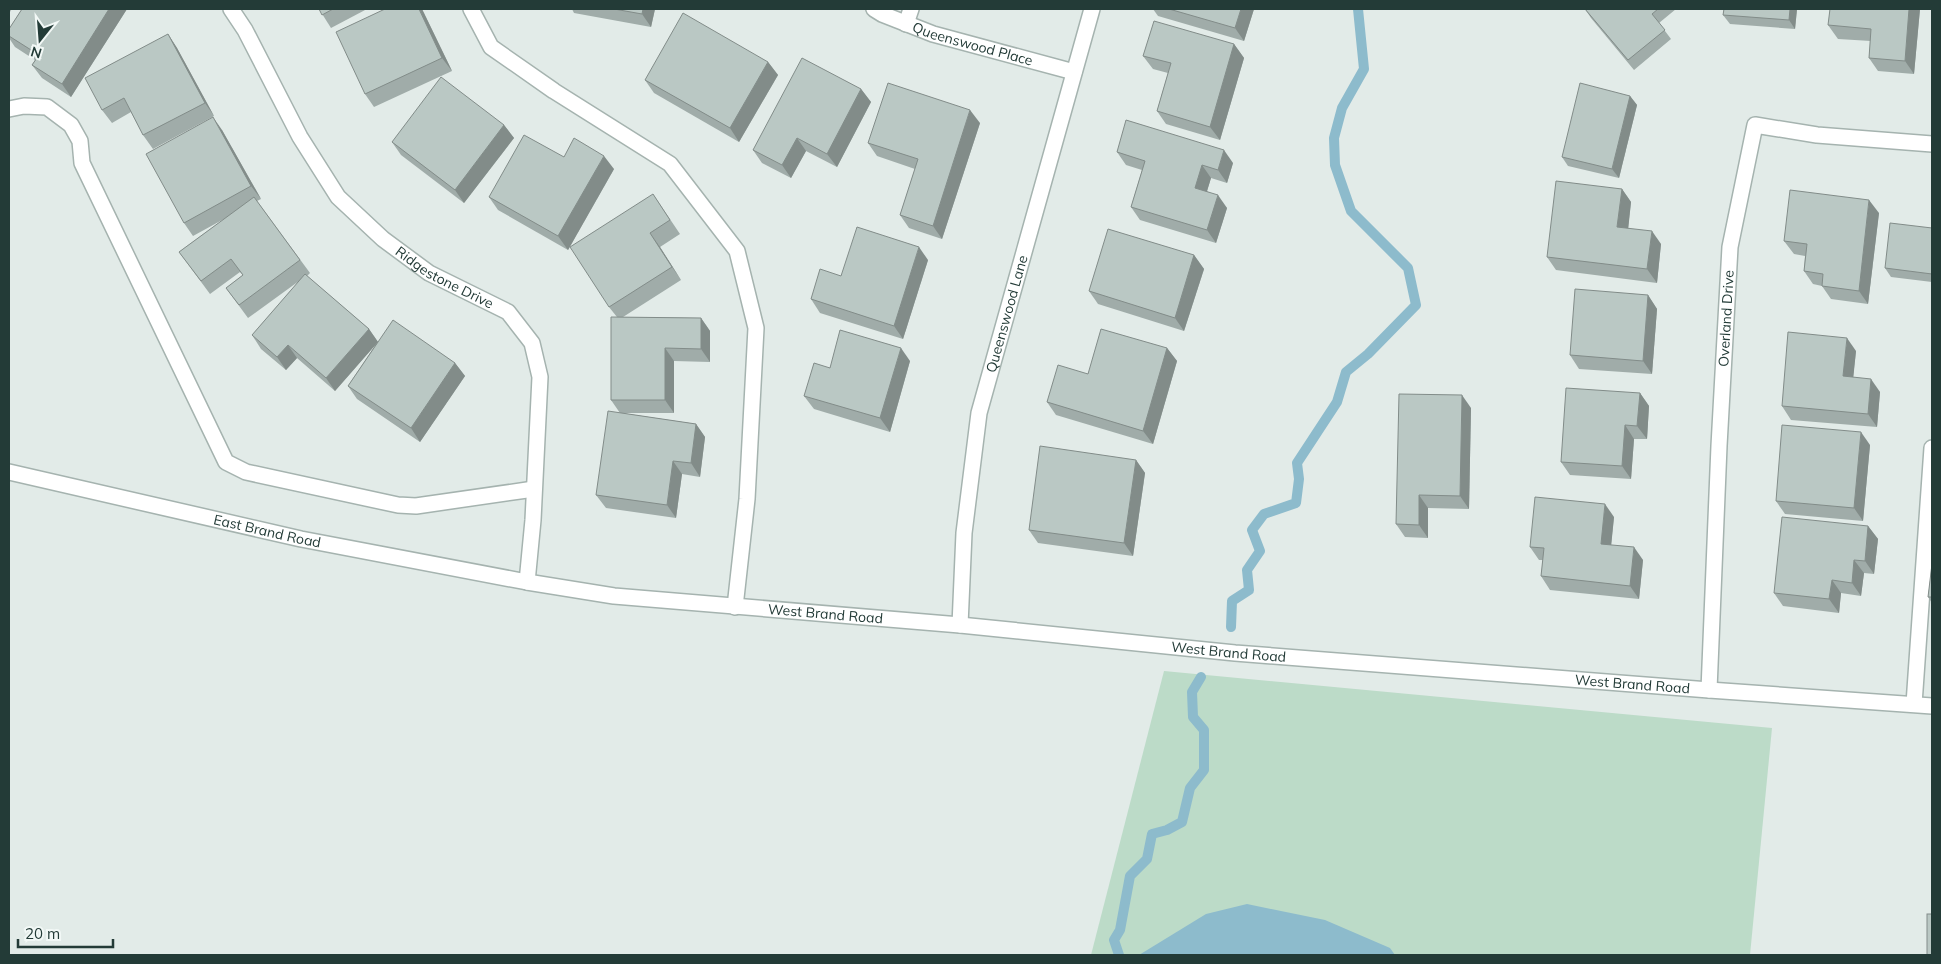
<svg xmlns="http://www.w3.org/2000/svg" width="1941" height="964" font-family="Mulish,sans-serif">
	<rect width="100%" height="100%" fill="#e2ebe8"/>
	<polygon fill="#bcdbc8" points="1164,671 1772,728 1750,955 1091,955"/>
	<polygon fill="#8dbbcc" points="1247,904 1325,920 1390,948 1395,955 1139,955 1206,914"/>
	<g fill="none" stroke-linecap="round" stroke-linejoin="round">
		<g stroke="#8dbbcc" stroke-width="10">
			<polyline points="1231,627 1232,601 1249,590 1247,570 1260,551 1252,530 1264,514 1296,503 1299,479 1297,463 1337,402 1346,372 1368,354 1416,305 1408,268 1351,211 1335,165 1334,138 1342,108 1364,69 1358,9"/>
			<polyline points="1119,955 1114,940 1120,930 1130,876 1147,859 1152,834 1167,830 1182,822 1190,788 1204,770 1204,730 1193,717 1192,692 1201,677"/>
		</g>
		<g stroke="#a5b3af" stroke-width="18">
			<g id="service">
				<polyline points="471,9 491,47 554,91 670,164 737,251 756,328 747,499 735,607"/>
				<polyline points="906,24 911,9"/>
				<polyline points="9,109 24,106 47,107 71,125 80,141 82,163 226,462 246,472 398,505 416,506 534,489"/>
				<polyline points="1914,704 1932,448"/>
			</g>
		</g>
		<g stroke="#a5b3af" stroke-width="18">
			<g id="minor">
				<path id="s1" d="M231,9l14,21 55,107 38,60 45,42 46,34 79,39 24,31 8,34 -7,143 -6,62"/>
				<path id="s2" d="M874,9l8,5 51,20 141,38"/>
				<path id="s3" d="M960,625l4,-92 15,-120 113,-404"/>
				<path id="s4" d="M1709,690l10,-244 11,-199 25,-122 62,10 115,9"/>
			</g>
		</g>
		<g stroke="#a5b3af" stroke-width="18">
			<g id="tertiary">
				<path id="s5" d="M9,472l292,67 226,43 87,14 346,29 275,28 474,37 223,16"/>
			</g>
		</g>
		<use href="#service" stroke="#fff" stroke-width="15"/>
		<use href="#minor" stroke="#fff" stroke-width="15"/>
		<use href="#tertiary" stroke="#fff" stroke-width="15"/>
	</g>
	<g fill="#a0aca9">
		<polygon points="22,9 127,9 71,97 42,78 32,65 35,60 15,47 9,38 9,29"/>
		<polygon points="319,9 367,9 331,28"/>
		<polygon points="422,9 452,71 374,107 365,94"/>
		<polygon points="572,9 655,9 651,27 574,13"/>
		<polygon points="1153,9 1254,9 1244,41 1158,16"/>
		<polygon points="1585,9 1676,9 1659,23 1671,39 1634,70 1591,18"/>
		<polygon points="1724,9 1797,9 1795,29 1730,24 1723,15"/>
		<polygon points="1920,9 1914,74 1878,71 1869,58 1871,41 1838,39 1828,25"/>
		<polygon points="168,34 177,48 214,116 153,149 143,135 131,112 112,123 102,110"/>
		<polygon points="1234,44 1244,58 1220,140 1166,124 1157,111 1168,73 1153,69 1143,56"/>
		<polygon points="768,62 778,75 739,142 654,93 645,80"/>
		<polygon points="861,89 871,102 837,167 806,151 791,178 762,163 753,150"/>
		<polygon points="1630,96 1637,105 1619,178 1568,166 1562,157"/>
		<polygon points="980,123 942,239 909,228 900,215 915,169 877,156 868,143"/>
		<polygon points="504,125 514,138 464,203 401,155 392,142"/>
		<polygon points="222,130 261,199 257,201 310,273 307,276 369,329 378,342 455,363 465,376 420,442 357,399 348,386 376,344 335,391 297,358 286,370 261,349 252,335 299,281 248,318 226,288 243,275 240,272 210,294 179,252 224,219 193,236 184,223"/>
		<polygon points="1117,152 1233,163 1227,183 1211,178 1207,191 1227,208 1216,243 1140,220 1131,207 1142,170 1126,165"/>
		<polygon points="564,157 614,169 568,250 498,210 489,197"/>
		<polygon points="1622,189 1631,202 1628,228 1661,244 1657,283 1556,270 1547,257"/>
		<polygon points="653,194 680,234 660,247 681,280 623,317 701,318 710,331 710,362 674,361 674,413 622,413 696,424 705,437 700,477 682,474 676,518 606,508 596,495 620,413 611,400 617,317 609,307"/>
		<polygon points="1879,213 1868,304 1831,299 1822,286 1813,284 1804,271 1805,256 1794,254 1784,241"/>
		<polygon points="1932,228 1932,282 1891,277 1885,268"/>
		<polygon points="1194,255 1204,269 1184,331 1098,304 1089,291"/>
		<polygon points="928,260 903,339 820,313 811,299 841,276"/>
		<polygon points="1648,295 1657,309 1652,374 1579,369 1570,355"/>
		<polygon points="1167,348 1177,361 1153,444 1056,415 1047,402"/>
		<polygon points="1856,351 1853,377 1880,392 1877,427 1791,420 1782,406"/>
		<polygon points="910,361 890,432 814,409 804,396 830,368"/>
		<polygon points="1640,393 1649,406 1647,439 1634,439 1631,479 1570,475 1561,462"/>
		<polygon points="1471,408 1469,509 1428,508 1428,538 1405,537 1396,524"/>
		<polygon points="1870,445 1863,521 1785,514 1776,501"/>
		<polygon points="1136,460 1145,473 1133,556 1038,543 1029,530"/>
		<polygon points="1614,517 1611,545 1643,560 1639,599 1550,590 1541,576 1543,560 1539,560 1530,547"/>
		<polygon points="1868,526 1878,539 1874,574 1864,573 1861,596 1841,593 1839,613 1783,606 1774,593"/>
		<polygon points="1932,564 1932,603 1928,597"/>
	</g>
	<g fill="#828c89">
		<polygon points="9,9 11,9 9,15"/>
		<polygon points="109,9 127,9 71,97 62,84"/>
		<polygon points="419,9 422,9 452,71 442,58"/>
		<polygon points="643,9 655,9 651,27 642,14"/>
		<polygon points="1241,9 1254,9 1244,41 1235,28"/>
		<polygon points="1790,9 1797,9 1795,29 1789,20"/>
		<polygon points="1909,9 1920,9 1914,74 1905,61"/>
		<polygon points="168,34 177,48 214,116 205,103"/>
		<polygon points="1234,44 1244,58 1220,140 1210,127"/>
		<polygon points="768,62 778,75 739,142 730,128"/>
		<polygon points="861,89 871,102 837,167 827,154"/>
		<polygon points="1630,96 1637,105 1619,178 1612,169"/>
		<polygon points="970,110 980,123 942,239 933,226"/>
		<polygon points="213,117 222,130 261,199 251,186"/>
		<polygon points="504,125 514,138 464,203 455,190"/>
		<polygon points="797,138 806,151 791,178 782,165"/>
		<polygon points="1224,150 1233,163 1227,183 1218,170"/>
		<polygon points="604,156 614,169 568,250 558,236"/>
		<polygon points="1202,165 1211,178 1204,201 1195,188"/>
		<polygon points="1622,189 1631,202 1627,240 1617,227"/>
		<polygon points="1218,195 1227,208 1216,243 1207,230"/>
		<polygon points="1869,200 1879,213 1868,304 1859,291"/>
		<polygon points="1652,231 1661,244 1657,283 1647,269"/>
		<polygon points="650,233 660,247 681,280 672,267"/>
		<polygon points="919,247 928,260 903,339 894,326"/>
		<polygon points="1194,255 1204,269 1184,331 1175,318"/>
		<polygon points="1648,295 1657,309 1652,374 1643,361"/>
		<polygon points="701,318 710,331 710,362 701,349"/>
		<polygon points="369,329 378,342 335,391 326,378"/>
		<polygon points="1847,338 1856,351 1852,390 1843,376"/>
		<polygon points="288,345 297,358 286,370 277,357"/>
		<polygon points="665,348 674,361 674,413 665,400"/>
		<polygon points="901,348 910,361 890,432 880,418"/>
		<polygon points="1167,348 1177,361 1153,444 1143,431"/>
		<polygon points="455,363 465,376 420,442 411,428"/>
		<polygon points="1871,379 1880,392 1877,427 1868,414"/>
		<polygon points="1640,393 1649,406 1647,439 1637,426"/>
		<polygon points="1462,395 1471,408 1469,509 1460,496"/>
		<polygon points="696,424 705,437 700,477 691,463"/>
		<polygon points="1625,425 1634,439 1631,479 1622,466"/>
		<polygon points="1861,432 1870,445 1863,521 1854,508"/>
		<polygon points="1136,460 1145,473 1133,556 1124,543"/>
		<polygon points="673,461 682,474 676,518 667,505"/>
		<polygon points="1419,495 1428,508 1428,538 1419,525"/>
		<polygon points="1605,504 1614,517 1610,557 1601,544"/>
		<polygon points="1868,526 1878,539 1874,574 1865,561"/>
		<polygon points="1634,547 1643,560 1639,599 1630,586"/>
		<polygon points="1854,560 1864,573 1861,596 1852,583"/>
		<polygon points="1832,580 1841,593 1839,613 1829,599"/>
	</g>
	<g fill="#bac8c4" stroke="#828c89">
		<polygon points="22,9 109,9 62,84 32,65 39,55 9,36 9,29"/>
		<polygon points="319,9 333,9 322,15"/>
		<polygon points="385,9 419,9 442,58 365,94 336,32"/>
		<polygon points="614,9 643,9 642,14"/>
		<polygon points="1169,9 1241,9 1235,28"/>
		<polygon points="1585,9 1658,9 1652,14 1665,30 1628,60"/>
		<polygon points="1724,9 1790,9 1789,20 1723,15"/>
		<polygon points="1830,9 1909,9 1905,61 1869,58 1871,29 1828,25"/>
		<polygon points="683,13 768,62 730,128 645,80"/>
		<polygon points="1154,21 1234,44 1210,127 1157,111 1171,63 1143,56"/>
		<polygon points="168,34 205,103 143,135 124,98 102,110 85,78"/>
		<polygon points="802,58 861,89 827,154 797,138 782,165 753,150"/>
		<polygon points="441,77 504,125 455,190 392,142"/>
		<polygon points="888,83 970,110 933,226 900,215 918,159 868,143"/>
		<polygon points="1580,83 1630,96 1612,169 1562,157"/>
		<polygon points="213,117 251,186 184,223 146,154"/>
		<polygon points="1126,120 1224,150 1218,170 1202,165 1195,188 1218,195 1207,230 1131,207 1145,161 1117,152"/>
		<polygon points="524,135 564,157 574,138 604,156 558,236 489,197"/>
		<polygon points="1556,181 1622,189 1617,227 1652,231 1647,269 1547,257"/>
		<polygon points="1790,190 1869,200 1859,291 1822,286 1823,274 1804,271 1807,244 1784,241"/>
		<polygon points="653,194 670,220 650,233 672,267 609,307 570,247"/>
		<polygon points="254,197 300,260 239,305 226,288 243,275 231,259 201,281 179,252"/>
		<polygon points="1890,223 1932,228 1932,274 1885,268"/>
		<polygon points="857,227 919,247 894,326 811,299 820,269 841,276"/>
		<polygon points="1108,229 1194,255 1175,318 1089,291"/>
		<polygon points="305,274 369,329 326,378 288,345 277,357 252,335"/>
		<polygon points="1575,289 1648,295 1643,361 1570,355"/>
		<polygon points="611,317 701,318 701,349 665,348 665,400 611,400"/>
		<polygon points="393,320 455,363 411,428 348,386"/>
		<polygon points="1101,329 1167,348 1143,431 1047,402 1058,365 1088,374"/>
		<polygon points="840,330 901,348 880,418 804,396 814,363 830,368"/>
		<polygon points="1788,332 1847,338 1843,376 1871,379 1868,414 1782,406"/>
		<polygon points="1566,388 1640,393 1637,426 1625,425 1622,466 1561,462"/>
		<polygon points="1399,394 1462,395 1460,496 1419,495 1419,525 1396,524"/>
		<polygon points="608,411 696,424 691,463 673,461 667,505 596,495"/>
		<polygon points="1782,425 1861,432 1854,508 1776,501"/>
		<polygon points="1040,446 1136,460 1124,543 1029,530"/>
		<polygon points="1535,497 1605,504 1601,544 1634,547 1630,586 1541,576 1544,548 1530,547"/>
		<polygon points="1782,517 1868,526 1865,561 1854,560 1852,583 1832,580 1829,599 1774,593"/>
		<polygon points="1932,564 1932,597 1928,597"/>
		<rect x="1927" y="914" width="5" height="41"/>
	</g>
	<g text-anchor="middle" stroke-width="4" stroke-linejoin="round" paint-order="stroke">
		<g font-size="14" fill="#233b37" stroke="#f2f8f6">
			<text dy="5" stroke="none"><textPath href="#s2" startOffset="105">Queenswood Place</textPath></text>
			<text dy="5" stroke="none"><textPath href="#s1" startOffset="351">Ridgestone Drive</textPath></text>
			<text dy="5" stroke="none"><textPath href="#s3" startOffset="316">Queenswood Lane</textPath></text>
			<text dy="5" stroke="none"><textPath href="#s4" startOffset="372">Overland Drive</textPath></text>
			<text dy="5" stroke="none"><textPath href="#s5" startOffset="265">East Brand Road</textPath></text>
			<text dy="5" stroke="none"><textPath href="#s5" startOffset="830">West Brand Road</textPath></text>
			<text dy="5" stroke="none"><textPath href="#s5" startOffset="1235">West Brand Road</textPath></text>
			<text dy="5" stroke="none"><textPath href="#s5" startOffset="1640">West Brand Road</textPath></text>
		</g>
	</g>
	<rect width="1941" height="964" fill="none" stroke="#233b37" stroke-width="20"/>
	<g transform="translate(40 40) rotate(197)" stroke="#f2f8f6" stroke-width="4" paint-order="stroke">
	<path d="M0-4L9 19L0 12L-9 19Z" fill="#233b37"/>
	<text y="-8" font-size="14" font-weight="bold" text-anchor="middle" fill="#233b37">N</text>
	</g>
	<path d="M18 939v8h95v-8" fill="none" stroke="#233b37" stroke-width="2.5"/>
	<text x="25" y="939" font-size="15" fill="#233b37" stroke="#f2f8f6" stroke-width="4" paint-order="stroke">20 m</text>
</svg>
